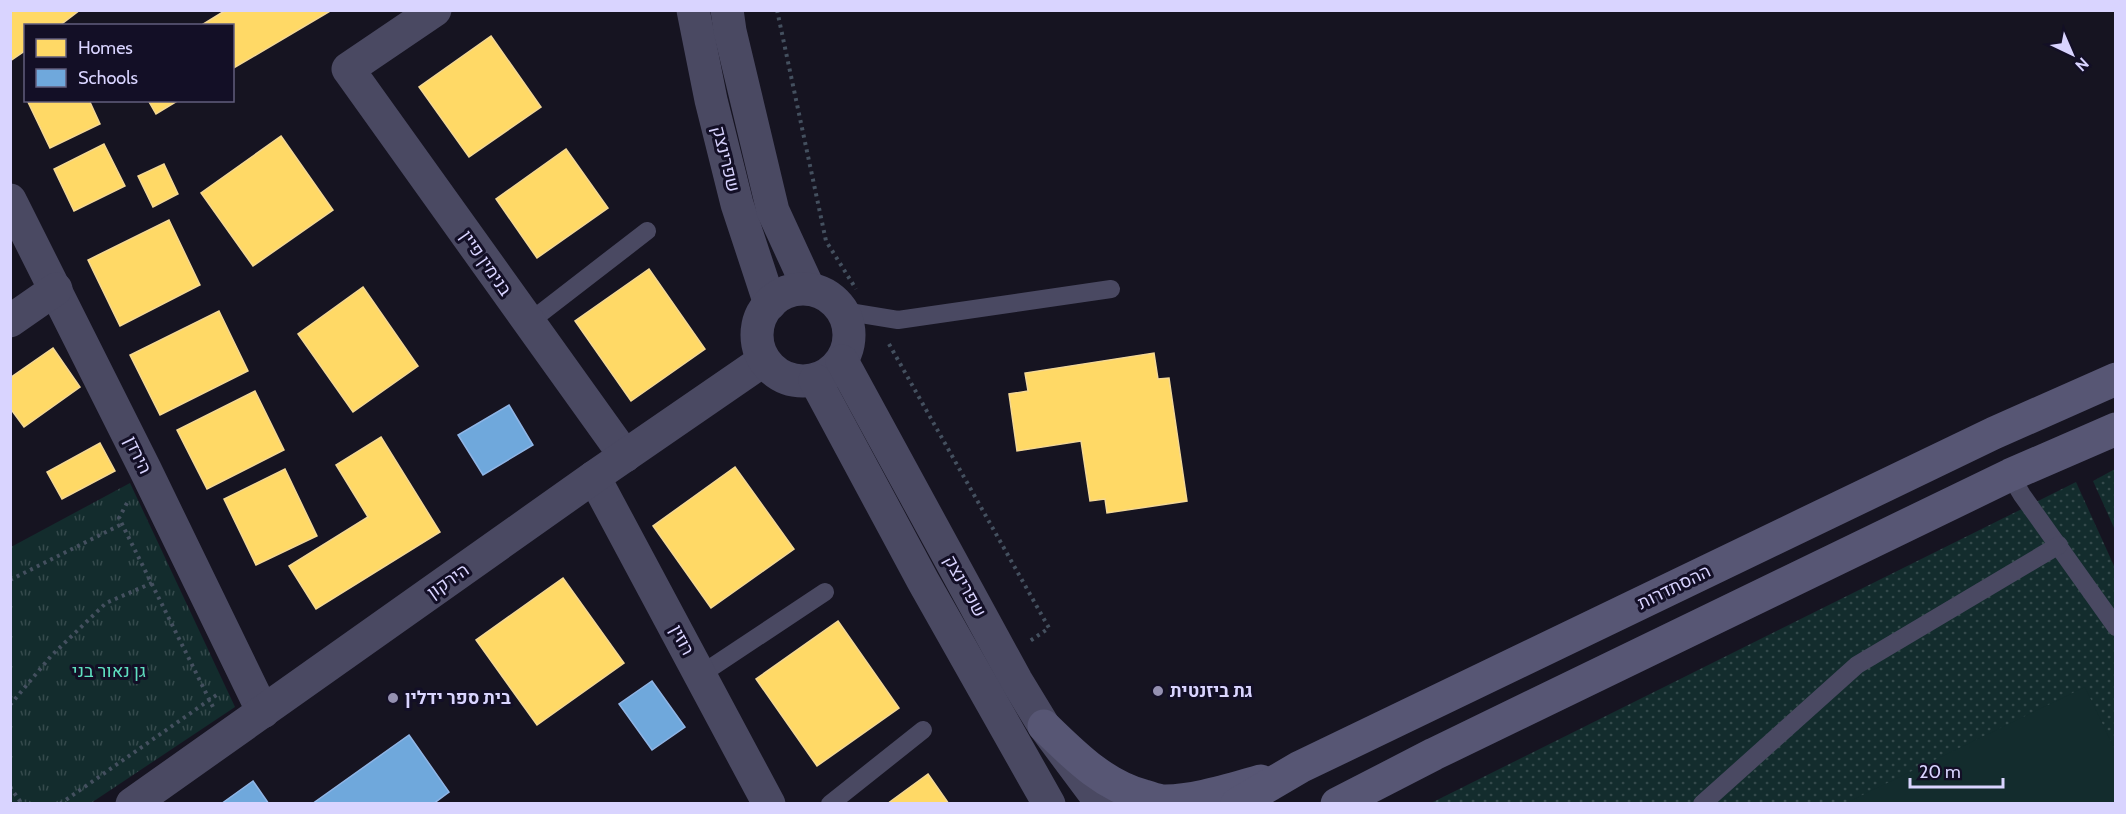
<svg xmlns="http://www.w3.org/2000/svg" width="2126" height="814" font-family="Cabin,Heebo,sans-serif">
	<defs>
		<pattern id="grass-dots" width="8" height="8" patternUnits="userSpaceOnUse" patternTransform="scale(1.5)"><rect width="8" height="8" fill="#132c2d"/><path d="M2 2h.1M6 6h.1" fill="none" stroke="#354a4c" stroke-width="1.8" stroke-linecap="round"/></pattern>
		<pattern id="park-tufts" width="24" height="20" patternUnits="userSpaceOnUse" patternTransform="scale(1.5)"><rect width="24" height="20" fill="#132c2d"/><path d="M3 7l-1-3M5 7V3M7 7l1-3M15 17l-1-3M17 17v-4M19 17l1-3" fill="none" stroke="#354a4c"/></pattern>
	</defs>
	<rect width="100%" height="100%" fill="#161421"/>
	<g fill="url(#grass-dots)">
		<polygon points="2115,469 2115,530 2093,481"/>
		<polygon points="2076,482 2115,568 2115,803 1429,804"/>
	</g>
	<polygon fill="url(#park-tufts)" points="130,483 235,707 91,803 11,803 11,547"/>
	<polygon fill="#132c2d" points="2085,687 2115,750 2115,803 1846,803"/>
	<g fill="#ffd966" stroke="#f4d894" stroke-width="1.5">
		<polygon points="10,10 80,10 59,26 26,26 26,50 10,61"/>
		<polygon points="226,10 332,10 232,69 232,26 200,26"/>
		<polygon points="491,36 541,107 469,157 419,87"/>
		<polygon points="27,100 89,100 100,124 50,148"/>
		<polygon points="148,100 179,100 156,114"/>
		<polygon points="281,136 333,210 253,266 201,193"/>
		<polygon points="104,144 125,186 74,211 54,169"/>
		<polygon points="566,149 608,208 537,258 496,199"/>
		<polygon points="164,164 178,194 153,207 138,176"/>
		<polygon points="169,220 200,285 120,326 88,260"/>
		<polygon points="649,269 705,349 631,401 575,321"/>
		<polygon points="363,287 418,366 353,412 298,334"/>
		<polygon points="219,311 248,371 160,415 130,355"/>
		<polygon points="53,348 80,387 24,427 10,408 10,378"/>
		<polygon points="1154,353 1158,379 1169,378 1187,501 1107,513 1105,499 1090,501 1081,441 1017,451 1009,394 1028,391 1025,373"/>
		<polygon points="255,391 284,450 207,489 177,430"/>
		<polygon points="381,437 440,532 316,609 289,566 368,517 336,465"/>
		<polygon points="100,443 115,471 62,499 47,472"/>
		<polygon points="735,467 794,549 711,608 653,526"/>
		<polygon points="285,469 317,536 256,565 224,499"/>
		<polygon points="563,578 624,663 537,725 476,640"/>
		<polygon points="838,621 899,708 817,766 756,679"/>
		<polygon points="928,774 949,804 887,804"/>
	</g>
	<g fill="#6fa8dc" stroke="#8fb5e6" stroke-width="1.5">
		<polygon points="509,405 533,445 483,475 458,435"/>
		<polygon points="652,681 685,727 652,750 619,704"/>
		<polygon points="409,735 449,792 433,804 312,804"/>
		<polygon points="253,781 269,804 221,804"/>
	</g>
	<g fill="none" stroke-linecap="round" stroke-linejoin="round">
		<g stroke="#44505f" stroke-width="4" stroke-dasharray="3 4.5" stroke-linecap="butt">
			<polyline points="777,10 826,241 856,289"/>
			<polyline points="889,344 1049,628 1030,641"/>
			<polyline points="127,503 119,518 214,709"/>
			<polyline points="10,580 122,524"/>
			<polyline points="10,705 51,656 106,603 152,583"/>
			<polyline points="10,787 22,804"/>
			<polyline points="60,804 218,694"/>
		</g>
		<g stroke="#4a4962" stroke-width="18">
			<polyline points="843,311 898,320 1111,289"/>
			<polyline points="528,323 647,231"/>
			<polyline points="2010,475 2022,495 2116,627"/>
			<polyline points="700,675 825,592"/>
			<polyline points="830,804 923,730"/>
			<polyline points="1702,804 1857,665 2059,545"/>
		</g>
		<g stroke="#4a4962" stroke-width="33">
			<polyline points="435,10 348,69 625,456"/>
			<polyline points="10,200 145,469 263,712"/>
			<polyline points="10,321 56,289"/>
			<polyline points="594,477 769,804"/>
			<polyline points="132,804 594,477 764,360"/>
		</g>
		<g stroke="#4a4962" stroke-width="33">
			<polyline points="693,10 711,100 737,204 770,304"/>
			<polyline points="727,10 730,31 773,211 809,289"/>
			<circle cx="803" cy="335" r="46"/>
			<polyline points="842,361 1016,680 1044,726 1102,804"/>
			<polyline points="815,380 923,581 1049,804"/>
		</g>
		<g stroke="#575674" stroke-width="33">
			<path d="M1044,726c30,29 59,59 100,70 6,2 12,4 18,5 31,1 70,-12 99,-20"/>
			<polyline points="1237,804 1300,767 1994,433 2116,379"/>
			<polyline points="1337,804 1434,754 2010,475 2116,429"/>
		</g>
	</g>
	<g fill="#9591b1" stroke="#130f26" stroke-width="2">
		<circle cx="1158" cy="691" r="6"/>
		<circle cx="393" cy="698" r="6"/>
	</g>
	<g text-anchor="middle" stroke-width="6" stroke-linejoin="round" paint-order="stroke">
		<g font-size="18" fill="#d9d4ff" stroke="#130f26">
			<text transform="translate(726 159) rotate(76)" y="6">שפרינצק</text>
			<text transform="translate(486 263) rotate(55)" y="6">בנימין פיין</text>
			<text transform="translate(138 455) rotate(64)" y="6">הירדן</text>
			<text transform="translate(448 581) rotate(-35)" y="6">הירקון</text>
			<text transform="translate(965 586) rotate(61)" y="6">שפרינצק</text>
			<text transform="translate(1674 587) rotate(-26)" y="6">ההסתדרות</text>
			<text transform="translate(682 640) rotate(62)" y="6">רוזין</text>
		</g>
		<g font-size="18" fill="#5fe0c0" stroke="#130f26">
			<text x="109" y="677">גן נאור בני</text>
		</g>
		<g font-size="18" font-weight="bold" fill="#d9d4ff" stroke="#130f26" text-anchor="start">
			<text x="1170" y="697">גת ביזנטית</text>
			<text x="405" y="704">בית ספר ידלין</text>
		</g>
	</g>
	<rect width="2126" height="814" fill="none" stroke="#d9d4ff" stroke-width="24"/>
	<rect x="24" y="24" width="210" height="78" fill="#130f26" stroke="#625e7d" stroke-width="1.5"/>
	<rect x="36" y="39" width="30" height="18" fill="#ffd966" stroke="#625e7d" stroke-width="1.5"/>
	<text x="78" y="54" font-size="18" fill="#d9d4ff">Homes</text>
	<rect x="36" y="69" width="30" height="18" fill="#6fa8dc" stroke="#625e7d" stroke-width="1.5"/>
	<text x="78" y="84" font-size="18" fill="#d9d4ff">Schools</text>
	<g transform="translate(2072 54) rotate(136)" stroke="#130f26" stroke-width="4.5" paint-order="stroke">
	<path d="M0-4.5L10 22L0 15L-10 22Z" fill="#d9d4ff"/>
	<text y="-9" font-size="16" font-weight="bold" text-anchor="middle" fill="#d9d4ff">N</text>
	</g>
	<path d="M1910 778v9h93v-9" fill="none" stroke="#d9d4ff" stroke-width="3"/>
	<text x="1919" y="778" font-size="18" fill="#d9d4ff" stroke="#130f26" stroke-width="4.5" paint-order="stroke">20 m</text>
</svg>
